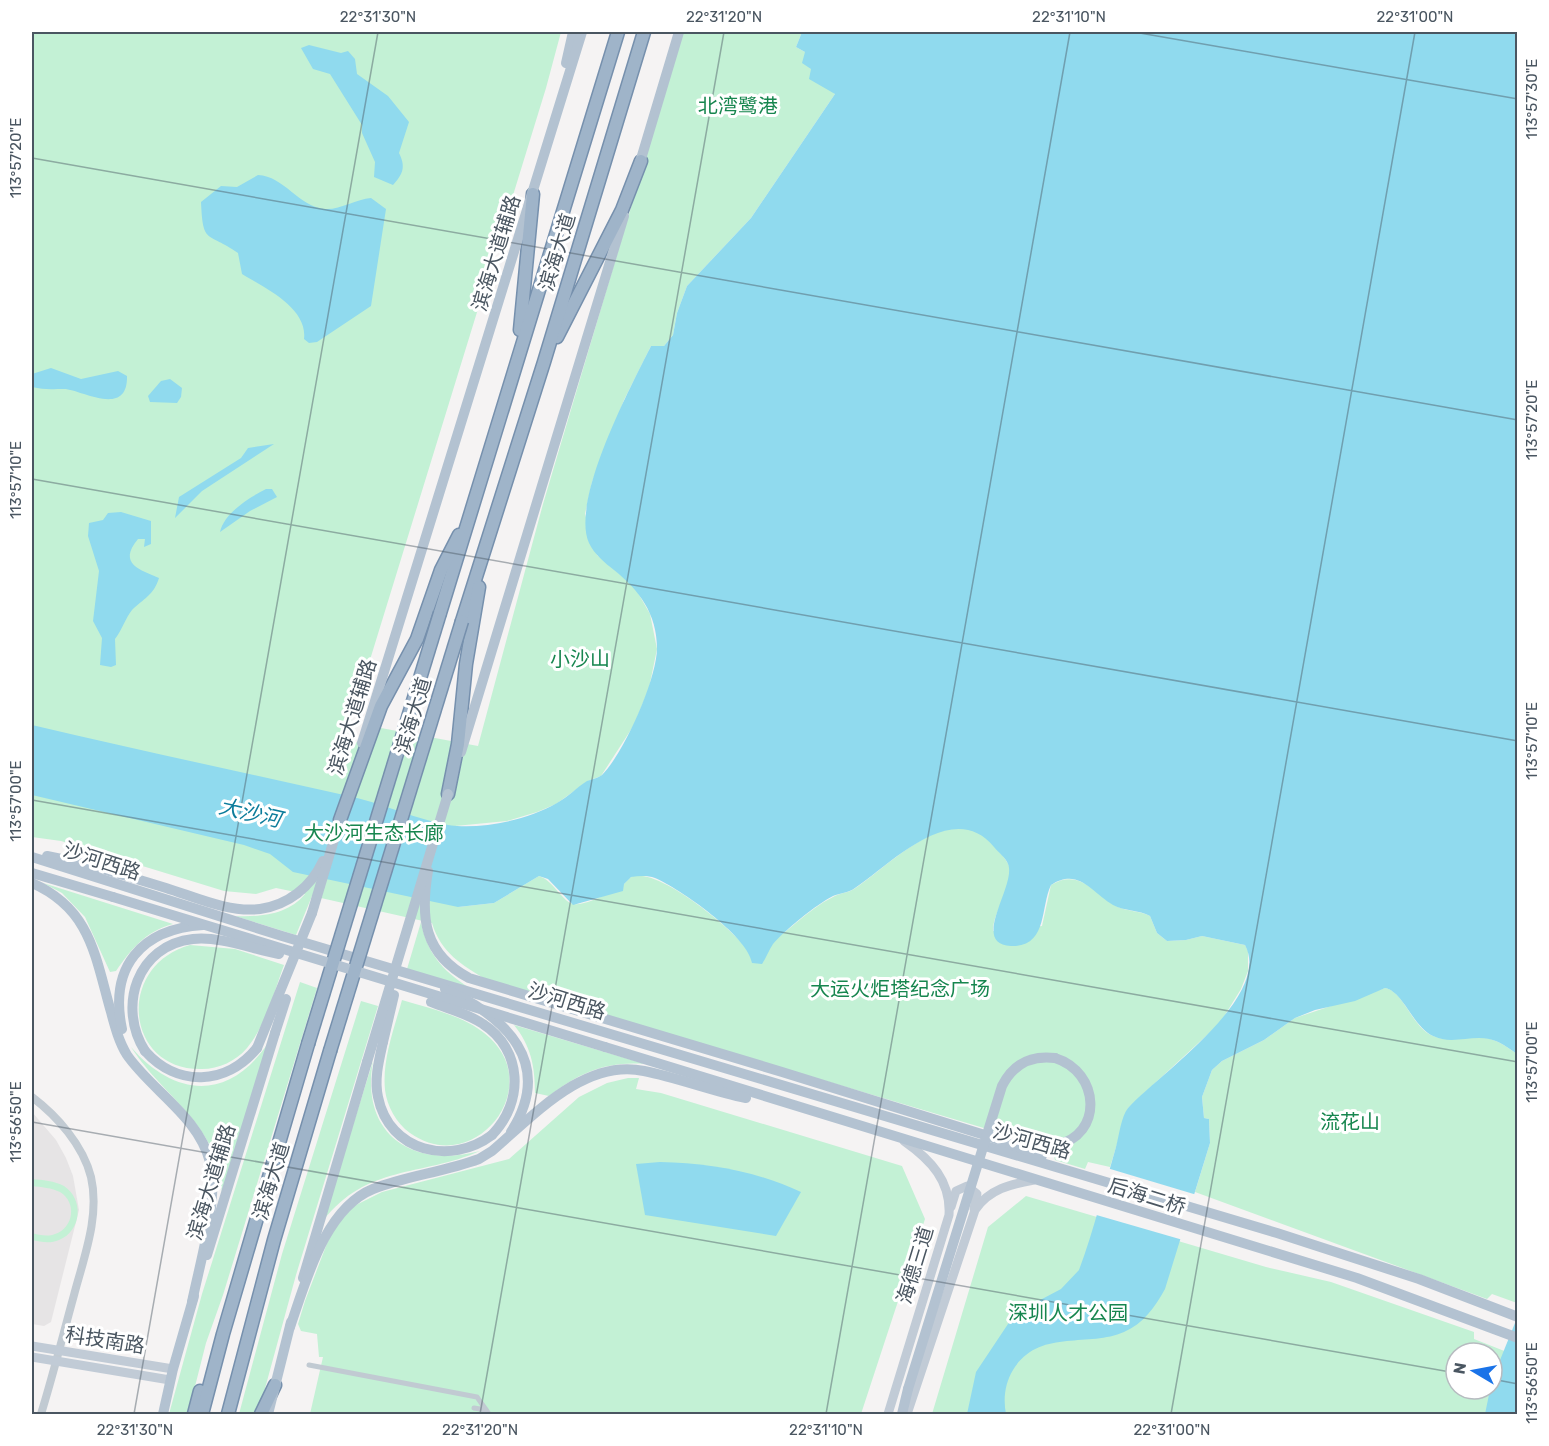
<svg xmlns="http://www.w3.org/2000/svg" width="1549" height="1446" font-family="Rubik,'Noto Sans SC',sans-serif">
	<rect width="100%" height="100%" fill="#f5f3f3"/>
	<polygon fill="#e6e4e5" points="32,1112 56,1140 66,1158 73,1176 79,1210 51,1322 44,1326 32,1324"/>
	<g fill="#c3f1d5" fill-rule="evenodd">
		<path d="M32,32h529l-15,56 -209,679 23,-29 21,-10 97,18 65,-242 140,-472h119l-6,15 9,5 6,17 24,25 -84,124 -64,68 -10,27 -4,22 -9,11h-13l-27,54 -32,82 -7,32 12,41 37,31 16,28 7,35 -8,39 -15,37 -33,51 -13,5 -32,23 -19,8 -30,9 -52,5 3,81 36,-4 45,-27c15,5 24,27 35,28 12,2 40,-13 51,-21 0,0 5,-6 6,-6 25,-12 108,56 120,78 31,-15 52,-43 82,-58 6,-4 15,-4 21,-8 33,-21 99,-93 138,-45 5,6 14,14 17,22 6,23 -16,43 -16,65l49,-5 9,-41c29,-18 44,10 67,22 9,4 22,4 32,9l7,17 10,8 19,-1 16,-4 43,9 3,6v20l-7,18 -21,34 -92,85 -18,59 -22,-5 -3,7 -30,-9 -3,-10 -38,-13 -527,-157c-25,-15 -46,-27 -55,-57l-120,-27 -16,39 -61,-19c25,1 53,-1 70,-22l-29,-6 -20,6 -32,-3 -163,-50 -29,-4z"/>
		<path d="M43,883l130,41c-28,8 -41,24 -57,47l-6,1 -25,-55 -23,-24z"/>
		<path d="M421,922c6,31 21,48 47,65l-61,-18z"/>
		<path d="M190,945l45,4 49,16c-10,27 -18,60 -37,83 -11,13 -28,21 -45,21 -77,2 -87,-103 -12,-124z"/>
		<polygon points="300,982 317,988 223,1295 206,1343 188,1414 169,1414 202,1294"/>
		<path d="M1385,988c19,3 27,40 48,48 20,8 41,-3 60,4 9,3 17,9 24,14v249l-25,-9 -5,5 -292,-107 15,-49 -1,-24 -5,-1 -2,-21 10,-27 10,-9 42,-21 31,-22z"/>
		<path d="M402,1000c29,9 65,16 88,38 55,52 -17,140 -80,95 -14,-10 -23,-27 -25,-43 -3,-30 9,-61 17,-90z"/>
		<polygon points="361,1001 378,1006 296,1275 258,1414 239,1414 282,1254"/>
		<path d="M514,1025l131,39c-39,-3 -66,9 -96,32l-14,-3c0,-27 -4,-47 -21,-68z"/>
		<path d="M268,1043l-46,150c-4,-71 -56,-92 -91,-146 43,50 98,55 137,-4z"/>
		<path d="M373,1061c-13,74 40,108 107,90 -59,26 -113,13 -157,70z"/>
		<polygon points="628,1078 639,1078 636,1089 661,1093 902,1166 925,1219 861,1414 310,1414 323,1357 319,1357 317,1334 301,1331 298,1324 305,1301 326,1246 334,1228 354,1206 382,1192 509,1159 579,1097 607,1083"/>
		<path d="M32,1179c10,1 23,2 32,7 20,13 18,45 -5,54 -9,4 -18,2 -27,0v-7c7,2 16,4 23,1 19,-6 22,-32 5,-42 -8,-4 -19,-5 -28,-6z"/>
		<path d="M1026,1196l240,71 65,15 143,50v7l43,17v58h-585l56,-187zM1456,1353h36v36h-36z"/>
	</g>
	<g fill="#90daee">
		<path d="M802,32h715v1022c-8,-6 -18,-13 -28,-15 -18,-4 -38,6 -56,-3 -20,-9 -30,-45 -48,-48l-30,13 -40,9 -20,8 -31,22 -42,21 -10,9 -10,27 2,21 5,1 1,24 -45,146c-10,18 -22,35 -41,43 -36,16 -85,-4 -111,38 -8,13 -10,29 -7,44h-39l9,-42 34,-51 17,-14 34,-18 18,-19c15,-40 25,-82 37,-123 3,-11 5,-30 12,-39 29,-32 145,-111 117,-163l-43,-9 -16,4 -19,1 -10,-8 -7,-17c-11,-6 -26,-5 -37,-11 -21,-12 -34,-38 -62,-20 -11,23 -3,62 -40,61 -42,-2 6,-61 -3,-82 -2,-6 -10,-12 -14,-17 -41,-50 -104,18 -139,41 -7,5 -15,5 -22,8 -16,8 -48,34 -60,48 -4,6 -7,14 -11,20l-10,-1c-4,-27 -73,-75 -97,-85 -8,-3 -16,-2 -24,-1l-7,7 -1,7 -50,14 -25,-26 -9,-3 -45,27 -36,4 -165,-35 -23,-18 -26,-9 -212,-50v-70c106,25 214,48 321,72 31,7 75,27 104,29 32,2 72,-7 100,-23 11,-6 19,-15 30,-22 5,-2 11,-3 15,-6 22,-22 55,-96 55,-127 0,-34 -18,-58 -43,-78 -9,-7 -20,-16 -25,-27 -19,-42 42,-157 62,-197h13l9,-11 4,-22 10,-27 64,-68 84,-124 -26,-15 2,-10 -9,-6 3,-11 -9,-5z"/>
		<path d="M309,45l32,8 7,-2 7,8 2,15 31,22 21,26 -10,31c7,14 4,21 -6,32l-19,-8 1,-15 -13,-29v-8l-32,-51 -17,-5 -12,-21z"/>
		<path d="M258,175c26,1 41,32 67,34 15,1 31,-10 46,-11l15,11 -15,97 -54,36 -8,1 -5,-4c4,-31 -39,-51 -62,-65l-4,-21c-31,-22 -35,-7 -37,-51l20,-16 16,1z"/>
		<path d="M51,368l30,11 37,-8 9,5c1,43 -47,13 -63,13 -12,0 -20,1 -32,-2v-13z"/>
		<polygon points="170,379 182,388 181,397 177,403 150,402 148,396 161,381"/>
		<polygon points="274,444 202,491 175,518 179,497 241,458 248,448"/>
		<path d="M266,489h6l5,8 -27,14 -30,21c4,-19 30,-35 46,-43z"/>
		<path d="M121,512l30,9v23l-7,3 1,-8h-7c-21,25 3,31 21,39 -5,17 -16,21 -27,32 -6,7 -10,20 -17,29l1,26 -5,2 -11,-2 2,-27 -9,-17 6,-50 -11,-35 1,-13 14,-3 5,-7z"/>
		<path d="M660,1162c49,1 96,9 141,30l-25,44 -131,-21 -9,-51z"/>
		<polygon points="1517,1318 1517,1414 1485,1414 1492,1380"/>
	</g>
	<polygon fill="#f5f3f3" points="1107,1168 1197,1195 1183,1240 1093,1214"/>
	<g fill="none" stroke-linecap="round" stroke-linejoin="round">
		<g stroke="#7690ad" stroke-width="15">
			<g id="trunk">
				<polyline points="520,330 533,194"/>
				<polyline points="557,337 622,210 641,161"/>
				<polyline points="440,613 618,32"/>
				<polyline points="462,621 544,362 644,32"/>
				<polyline points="448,794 458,744 466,664 479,587"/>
				<polyline points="340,820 381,706 417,639 441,570 459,535"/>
				<polyline points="194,1414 200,1391"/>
				<polyline points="202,1414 223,1334 308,1044"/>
				<polyline points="228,1414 274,1240 330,1051"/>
				<polyline points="261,1414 275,1385"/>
			</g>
		</g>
		<g stroke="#c1cad2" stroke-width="5">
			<polyline points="309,1365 477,1397 489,1414"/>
			<polyline points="474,1408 486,1410"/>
		</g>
		<path stroke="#c1cad2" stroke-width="8" d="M32,1097c25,19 51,48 59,80 9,39 -7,80 -17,118 -11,40 -21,80 -33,119"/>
		<g stroke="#c1cbd6" stroke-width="9">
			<polyline points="951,1207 956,1191 967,1186 977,1194 974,1209"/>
			<polyline points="32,1346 173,1369"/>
			<polyline points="32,1357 170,1380"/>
			<path d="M888,1414l61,-199c2,-34 -18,-55 -45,-74"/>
			<path d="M907,1414l68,-204c14,-21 36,-26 59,-30"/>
		</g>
		<g stroke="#b3c2d1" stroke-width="10">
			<polyline points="566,63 573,32"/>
			<polyline points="638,169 679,32"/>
			<polyline points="362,743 582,32"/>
			<polyline points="461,752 624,216"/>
			<path d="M47,856c41,8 80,20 119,32 29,9 63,25 94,21 28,-4 51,-22 63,-48"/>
			<polyline points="32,857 282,936 1277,1233 1419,1279 1518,1317"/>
			<path d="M428,871c-8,47 -4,83 41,107l313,94 206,64 54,20"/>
			<polyline points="32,873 113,897"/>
			<path d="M32,883c59,26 63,73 79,129 4,15 8,30 16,43 25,36 72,62 83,107 9,39 -10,100 -18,140"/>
			<polyline points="312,913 342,813"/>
			<path d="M445,989c61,28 110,74 66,143"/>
			<path d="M122,1029c-13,-62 19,-100 81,-104"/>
			<path d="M383,1042c-4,18 -9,37 -5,55 11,55 73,69 114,38"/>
			<polyline points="605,1047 1357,1278 1518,1338"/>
			<path d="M145,1051c32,36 81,35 112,-3"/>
			<path d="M1019,1142c12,2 25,6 37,3 48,-10 44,-73 -1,-87"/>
			<polyline points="207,1255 275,1033"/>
			<polyline points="303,1278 367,1062"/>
			<path d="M290,1327c16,-45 34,-118 83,-138 33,-13 71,-17 106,-30l13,-8c41,-35 93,-93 152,-80 35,7 68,20 102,27"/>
			<polyline points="163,1414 173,1369 194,1296"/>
			<polyline points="268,1414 291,1322"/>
			<polyline points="902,1414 908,1389"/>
		</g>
		<use href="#trunk" stroke="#9fb4c9" stroke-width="12"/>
		<g stroke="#7690ad" stroke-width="15" stroke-linecap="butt">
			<g id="trunk-bridge">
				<polyline points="308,1044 440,613"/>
				<polyline points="330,1051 462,621"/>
			</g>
		</g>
		<g stroke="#b3c2d1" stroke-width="10">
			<polyline points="113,897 605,1047"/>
			<path d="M431,1002c17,7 36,11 52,22 40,26 41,78 9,111"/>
			<polyline points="275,1033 286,999"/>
			<polyline points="383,1042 394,995"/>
			<polyline points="257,1048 312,913"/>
			<path d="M145,1051c-28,-44 -8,-106 48,-112 27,-3 59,10 86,15"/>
			<polyline points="367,1062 448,794"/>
			<path d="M908,1389l94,-303c11,-22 29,-31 53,-28"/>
		</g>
		<use href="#trunk-bridge" stroke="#9fb4c9" stroke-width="12"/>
	</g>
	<path fill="none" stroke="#4a5661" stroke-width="1.5" stroke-opacity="0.45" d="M1134,32l384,67M32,38l1,-6M32,158l1486,262M32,479l1486,262M32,800l1486,262M32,1122l1424,251M1492,1379l26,5M134,1414l244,-1382M480,1414l244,-1382M826,1414l244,-1382M1171,1414l244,-1382M1517,1414l1,-3"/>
	<g text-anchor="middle" stroke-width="6" stroke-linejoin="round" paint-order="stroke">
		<g font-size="20" fill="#17864f" stroke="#fff">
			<text x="738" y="113">北湾鹭港</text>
			<text x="580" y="666">小沙山</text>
			<text x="374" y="840">大沙河生态长廊</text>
			<text x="900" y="996">大运火炬塔纪念广场</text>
			<text x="1350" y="1129">流花山</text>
			<text x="1068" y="1320">深圳人才公园</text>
		</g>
		<g font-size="20" fill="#4a5661" stroke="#fff">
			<text transform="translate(557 252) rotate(-73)" y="7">滨海大道</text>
			<text transform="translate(496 253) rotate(-73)" y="7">滨海大道辅路</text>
			<text transform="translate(413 716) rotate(-73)" y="7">滨海大道</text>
			<text transform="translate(352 717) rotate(-73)" y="7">滨海大道辅路</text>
			<text transform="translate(102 861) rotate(18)" y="7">沙河西路</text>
			<text transform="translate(567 1001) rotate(17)" y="7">沙河西路</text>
			<text transform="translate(1032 1141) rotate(16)" y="7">沙河西路</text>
			<text transform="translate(271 1181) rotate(-73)" y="7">滨海大道</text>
			<text transform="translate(211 1182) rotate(-73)" y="7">滨海大道辅路</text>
			<text transform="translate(1147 1196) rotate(17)" y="7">后海二桥</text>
			<text transform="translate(915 1265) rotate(-73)" y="7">海德三道</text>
			<text transform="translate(105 1340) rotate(9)" y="7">科技南路</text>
		</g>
		<g font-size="21" font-style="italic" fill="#0c7c9b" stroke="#fff">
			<text transform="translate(250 813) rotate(13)" y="7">大沙河</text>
		</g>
	</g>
	<rect width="1549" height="1446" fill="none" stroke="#ffffff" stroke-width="66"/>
	<g transform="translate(1474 1371) rotate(280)"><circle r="28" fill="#ffffff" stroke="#b7bbc0" stroke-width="1.5"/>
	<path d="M0-4.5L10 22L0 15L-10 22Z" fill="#1a73e8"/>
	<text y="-9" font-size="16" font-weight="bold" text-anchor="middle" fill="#4a5661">N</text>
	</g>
	<rect x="33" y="33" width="1483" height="1380" fill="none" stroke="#4a5661" stroke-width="2"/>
	<g font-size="15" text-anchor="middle" fill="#4a5661">
		<text x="378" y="22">22°31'30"N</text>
		<text x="724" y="22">22°31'20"N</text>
		<text x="1069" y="22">22°31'10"N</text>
		<text x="1415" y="22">22°31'00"N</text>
		<text transform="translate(1532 99) rotate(-90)" y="5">113°57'30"E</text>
		<text transform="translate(16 158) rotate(-90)" y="5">113°57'20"E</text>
		<text transform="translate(1532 420) rotate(-90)" y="5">113°57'20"E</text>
		<text transform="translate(16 480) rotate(-90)" y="5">113°57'10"E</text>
		<text transform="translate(1532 741) rotate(-90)" y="5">113°57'10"E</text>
		<text transform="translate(16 801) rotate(-90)" y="5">113°57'00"E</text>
		<text transform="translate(1532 1062) rotate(-90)" y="5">113°57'00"E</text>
		<text transform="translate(16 1122) rotate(-90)" y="5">113°56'50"E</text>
		<text transform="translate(1532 1383) rotate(-90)" y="5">113°56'50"E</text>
		<text x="135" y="1435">22°31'30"N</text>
		<text x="480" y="1435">22°31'20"N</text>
		<text x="826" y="1435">22°31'10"N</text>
		<text x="1172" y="1435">22°31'00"N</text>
	</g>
</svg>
